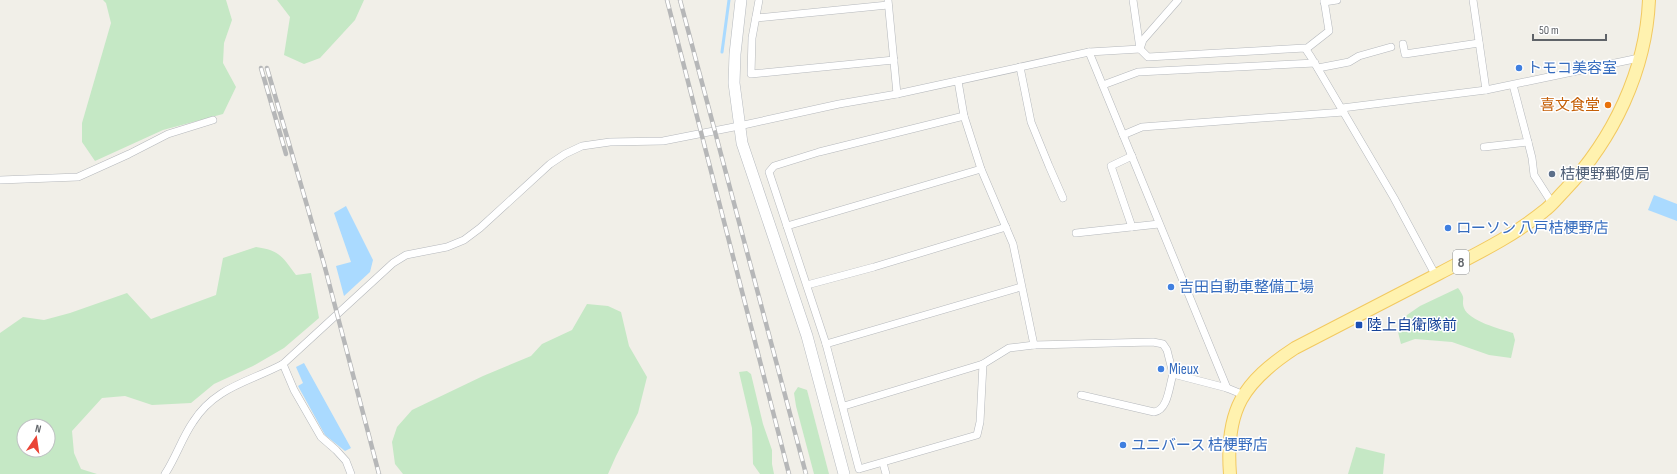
<svg xmlns="http://www.w3.org/2000/svg" width="1677" height="474" font-family="'Sofia Sans Condensed','Noto Sans JP',sans-serif">
	<rect width="100%" height="100%" fill="#f1efe8"/>
	<g fill="#c5e8c5" fill-rule="evenodd">
		<polygon points="103,0 226,0 232,20 224,43 223,63 236,87 223,114 163,130 95,161 82,142 82,123 111,23 106,3"/>
		<polygon points="277,0 364,0 355,20 320,58 304,64 284,55 290,17"/>
		<path d="M256,247c24,3 27,11 40,28l15,-2 8,45 -35,30 -31,18 -39,18 -23,19 -39,2 -27,-9 -23,2 -30,33 2,22 7,16 16,5h-97v-141l23,-16 21,3 26,-7 57,-20 24,26 65,-24 7,-37zM24,426h24v24h-24z"/>
		<path d="M1458,288c9,12 3,10 6,20 5,13 36,21 49,25l2,7 -4,18 -22,-3 -37,-13 -37,-3 -14,5 -3,-12 9,-17 13,-9z"/>
		<polygon points="587,304 608,306 621,312 629,346 647,377 638,413 616,456 608,474 403,474 395,464 392,442 397,427 412,410 483,376 531,356 542,344 572,330"/>
		<polygon points="747,371 751,374 763,424 772,450 772,464 774,474 760,474 753,464 752,428 739,372"/>
		<polygon points="798,387 807,390 829,474 814,474 796,406 794,393"/>
		<polygon points="1356,447 1385,454 1383,474 1348,474"/>
	</g>
	<g fill="#aadaff">
		<polygon points="1654,195 1677,204 1677,221 1648,210"/>
		<polygon points="346,206 373,260 370,272 344,296 336,266 351,262 334,213"/>
		<polygon points="304,363 351,448 345,451 325,435 298,386 303,383 296,367"/>
	</g>
	<g fill="none" stroke-linecap="round" stroke-linejoin="round">
		<polyline stroke="#aadaff" stroke-width="3" points="722,52 729,0"/>
		<g stroke="#b5b8bc" stroke-width="8">
			<g id="street">
				<polyline points="759,0 752,38 751,74 894,60"/>
				<polyline points="888,0 897,94"/>
				<polyline points="1133,0 1140,49 1148,57 1305,48 1311,57 1394,198 1436,276"/>
				<polyline points="1473,0 1486,90"/>
				<polyline points="1324,2 1337,0"/>
				<polyline points="756,18 888,5"/>
				<polyline points="1403,44 1405,54 1479,43"/>
				<polyline points="1306,49 1329,31 1324,0"/>
				<polyline points="1089,52 1227,388"/>
				<polyline points="1020,67 1031,122 1049,166 1063,198"/>
				<polyline points="1318,68 1349,62 1359,56 1391,47"/>
				<polyline points="958,81 964,116 981,169 1013,244 1034,345"/>
				<polyline points="1103,85 1138,72 1315,63"/>
				<polyline points="1342,108 1486,90 1639,58"/>
				<polyline points="964,116 819,152 774,166 769,172 826,344 859,469 977,435 980,422 983,364"/>
				<polyline points="1123,135 1142,127 1344,112"/>
				<polyline points="1528,142 1532,158 1534,175 1552,203"/>
				<polyline points="1484,147 1528,142 1513,85"/>
				<polyline points="1132,156 1111,166 1132,227"/>
				<polyline points="0,180 78,177 129,154 168,134 213,120"/>
				<polyline points="787,226 981,169"/>
				<polyline points="1076,233 1159,224"/>
				<polyline points="807,285 874,267 1006,227"/>
				<polyline points="826,344 1021,287"/>
				<polyline points="283,364 294,390 321,437 336,450 346,461 351,474"/>
				<path d="M1081,395l73,17c14,-2 15,-25 19,-38"/>
				<polyline points="844,406 983,364 1009,348 1034,345 1153,342 1163,344 1167,350 1173,374 1227,388 1244,395"/>
				<polyline points="883,463 886,474"/>
				<path d="M165,474c11,-17 17,-36 28,-52 22,-35 56,-40 90,-58l110,-101 13,-8 41,-8 17,-7 16,-12 70,-64 15,-10 17,-8 28,-4 53,-1 76,-15 100,-22 58,-10 192,-42 51,-3 3,-9 35,-40"/>
			</g>
		</g>
		<g stroke="#b6babf" stroke-width="12">
			<polyline id="secondary" points="741,0 735,54 734,83 742,143 807,336 844,474"/>
		</g>
		<g stroke="#f2c960" stroke-width="14">
			<path id="primary" d="M1230,474c-5,-64 13,-92 65,-126 49,-25 97,-50 145,-75 36,-19 72,-36 104,-62 8,-6 14,-14 21,-21 48,-51 81,-119 84,-190"/>
		</g>
		<use href="#street" stroke="#fff" stroke-width="7"/>
		<use href="#secondary" stroke="#fff" stroke-width="11"/>
		<use href="#primary" stroke="#fff2af" stroke-width="12"/>
		<g stroke="#b6b7b8" stroke-width="4.5">
			<g id="rail">
				<polyline points="667,0 789,474"/>
				<polyline points="680,0 806,474"/>
				<polyline points="261,68 286,154"/>
				<polyline points="267,68 324,264 379,474"/>
			</g>
		</g>
		<use href="#rail" stroke="#fff" stroke-width="3" stroke-dasharray="9" stroke-linecap="butt"/>
	</g>
	<g fill="#3f7fe0" stroke="#fff" stroke-width="1.5">
		<circle cx="1519" cy="68" r="4"/>
		<circle cx="1448" cy="228" r="4"/>
		<circle cx="1171" cy="287" r="4"/>
		<circle cx="1161" cy="369" r="4"/>
		<circle cx="1123" cy="445" r="4"/>
	</g>
	<circle fill="#e8710a" stroke="#fff" stroke-width="1.5" cx="1608" cy="105" r="4"/>
	<circle fill="#5c6f8a" stroke="#fff" stroke-width="1.5" cx="1552" cy="174" r="4"/>
	<rect fill="#1a4fb4" stroke="#fff" stroke-width="1.5" x="1355" y="321" width="8" height="8" rx="2"/>
	<g text-anchor="middle" stroke-width="3" stroke-linejoin="round" paint-order="stroke">
		<rect fill="#fff" stroke="#8f9295" stroke-width="1" x="1453" y="250" width="16" height="24" rx="3"/>
		<g font-size="14" font-weight="bold" fill="#5f6368">
			<text x="1461" y="267">8</text>
		</g>
		<g font-size="15" fill="#366cbe" stroke="#fff" text-anchor="start">
			<text x="1527" y="73">トモコ美容室</text>
			<text x="1456" y="233">ローソン 八戸桔梗野店</text>
			<text x="1179" y="292">吉田自動車整備工場</text>
			<text x="1169" y="374">Mieux</text>
			<text x="1131" y="450">ユニバース 桔梗野店</text>
		</g>
		<g font-size="15" fill="#c56008" stroke="#fff" text-anchor="end">
			<text x="1600" y="110">喜文食堂</text>
		</g>
		<g font-size="15" fill="#4e5e75" stroke="#fff" text-anchor="start">
			<text x="1560" y="179">桔梗野郵便局</text>
		</g>
		<g font-size="15" fill="#164399" stroke="#fff" text-anchor="start">
			<text x="1367" y="330">陸上自衛隊前</text>
		</g>
	</g>
	<g transform="translate(36 438) rotate(13)"><circle r="19" fill="#ffffff" stroke="#bfc1c3"/>
	<path d="M0-3L7 15L0 10L-7 15Z" fill="#ea4335"/>
	<text y="-6" font-size="11" font-weight="bold" text-anchor="middle" fill="#5f6368">N</text>
	</g>
	<path d="M1533 34v6h73v-6" fill="none" stroke="#5f6368" stroke-width="2"/>
	<text x="1539" y="34" font-size="12" fill="#5f6368" stroke="#ffffff" stroke-width="3" paint-order="stroke">50 m</text>
</svg>
